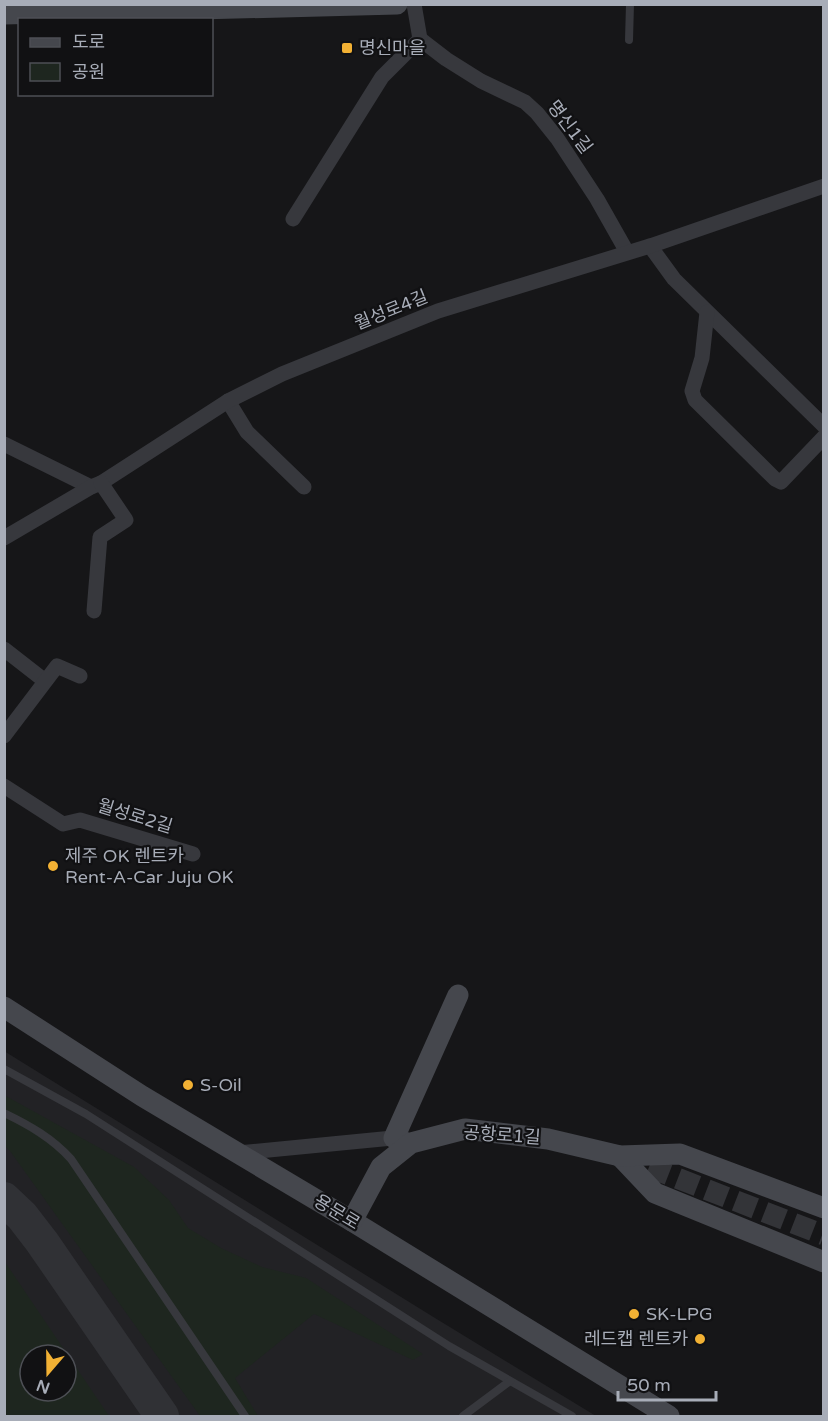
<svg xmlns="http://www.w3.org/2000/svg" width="828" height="1421" font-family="'Varela Round','Noto Sans KR',sans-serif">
	<rect width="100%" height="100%" fill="#161618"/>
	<path fill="#222225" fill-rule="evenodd" d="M4,1051l431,267 161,98h-591zM30,1355h36v36h-36z"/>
	<g fill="#1e261f" fill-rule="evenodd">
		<polygon points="4,1095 134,1167 169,1200 188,1228 221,1248 262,1267 306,1278 423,1354 413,1360 314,1314 235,1378 258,1416 200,1416 10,1151 5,1146"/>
		<path d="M5,1262l104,154h-104zM30,1355h36v36h-36z"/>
	</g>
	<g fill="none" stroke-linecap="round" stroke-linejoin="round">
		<polyline stroke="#303135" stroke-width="34" points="4,1199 22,1216 42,1242 162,1416"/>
		<polyline stroke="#333438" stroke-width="21" stroke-dasharray="21 10" stroke-linecap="butt" points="620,1156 824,1235"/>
		<g stroke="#37383d" stroke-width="8">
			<polyline points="629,40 630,4"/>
			<polyline points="4,1069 86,1114 449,1346 572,1416"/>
			<path d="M4,1113c25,12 48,25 67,46l174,257"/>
			<polyline points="463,1416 510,1381"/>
		</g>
		<g stroke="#37383d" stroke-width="15">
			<polyline points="420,39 446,59 481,81 525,102 537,113 557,138 597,199 627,252"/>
			<polyline points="293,219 382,77 420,39 414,4"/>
			<polyline points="650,246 674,279 824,426"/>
			<polyline points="707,312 702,358 692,391 695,400 775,479 781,482 824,437"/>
			<polyline points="228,401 247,432 304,487"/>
			<polyline points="4,444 91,487"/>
			<polyline points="4,538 91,487 101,483 228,401 282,374 438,311 650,246 824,186"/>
			<polyline points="94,611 100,537 126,520 101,483"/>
			<polyline points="4,649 45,681"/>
			<polyline points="4,736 57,666 80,676"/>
			<polyline points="4,786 63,824 80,820 193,854"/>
			<polyline points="238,1153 403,1137"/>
		</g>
		<g stroke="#45474d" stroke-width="21">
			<polyline points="4,14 397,4"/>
			<polyline points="4,1007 142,1096 352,1221 669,1416"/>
			<polyline points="394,1138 458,995"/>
			<polyline points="620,1156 655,1193 824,1262"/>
			<polyline points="352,1221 381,1167 411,1143 465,1129 548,1139 620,1156 680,1154 824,1208"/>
		</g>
	</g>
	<g fill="#f2b134" stroke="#111113" stroke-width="2">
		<rect x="341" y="42" width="12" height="12" rx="3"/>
		<circle cx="53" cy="866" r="6"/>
		<circle cx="188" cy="1085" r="6"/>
		<circle cx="634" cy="1314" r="6"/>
		<circle cx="700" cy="1339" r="6"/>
	</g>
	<g text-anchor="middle" stroke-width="4.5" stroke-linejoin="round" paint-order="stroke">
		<g font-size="18" fill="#a8adb8" stroke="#111113" text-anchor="start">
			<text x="359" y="54">명신마을</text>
			<text x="65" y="862">제주 OK 렌트카<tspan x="65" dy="21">Rent-A-Car Juju OK</tspan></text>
			<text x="200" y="1091">S-Oil</text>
			<text x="646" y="1320">SK-LPG</text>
			<text x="688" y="1345" text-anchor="end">레드캡 렌트카</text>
		</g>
		<g font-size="18" fill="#a8adb8" stroke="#111113">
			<text transform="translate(570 127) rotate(53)" y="6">명신1길</text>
			<text transform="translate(391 310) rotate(-22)" y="6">월성로4길</text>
			<text transform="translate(135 816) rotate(17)" y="6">월성로2길</text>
			<text transform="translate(502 1135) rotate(4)" y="6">공항로1길</text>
			<text transform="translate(337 1212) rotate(31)" y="6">용문로</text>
		</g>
	</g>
	<rect width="828" height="1421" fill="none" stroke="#a8adb8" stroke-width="12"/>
	<rect x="18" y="18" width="195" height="78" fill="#111113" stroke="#4d4f55" stroke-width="1.5"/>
	<rect x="30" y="38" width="30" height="9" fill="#45474d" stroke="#4d4f55" stroke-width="1.5"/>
	<text x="72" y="48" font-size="18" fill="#a8adb8">도로</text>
	<rect x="30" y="63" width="30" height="18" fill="#1e261f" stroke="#4d4f55" stroke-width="1.5"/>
	<text x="72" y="78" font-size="18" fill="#a8adb8">공원</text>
	<g transform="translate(48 1373) rotate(200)"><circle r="28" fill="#111113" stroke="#4d4f55" stroke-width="1.5"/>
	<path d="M0-4.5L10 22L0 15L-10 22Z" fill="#f2b134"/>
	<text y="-9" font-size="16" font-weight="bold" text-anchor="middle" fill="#a8adb8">N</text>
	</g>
	<path d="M618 1391v9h98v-9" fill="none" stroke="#a8adb8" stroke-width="3"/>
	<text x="627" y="1391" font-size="18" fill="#a8adb8" stroke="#111113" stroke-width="4.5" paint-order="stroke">50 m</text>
</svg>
